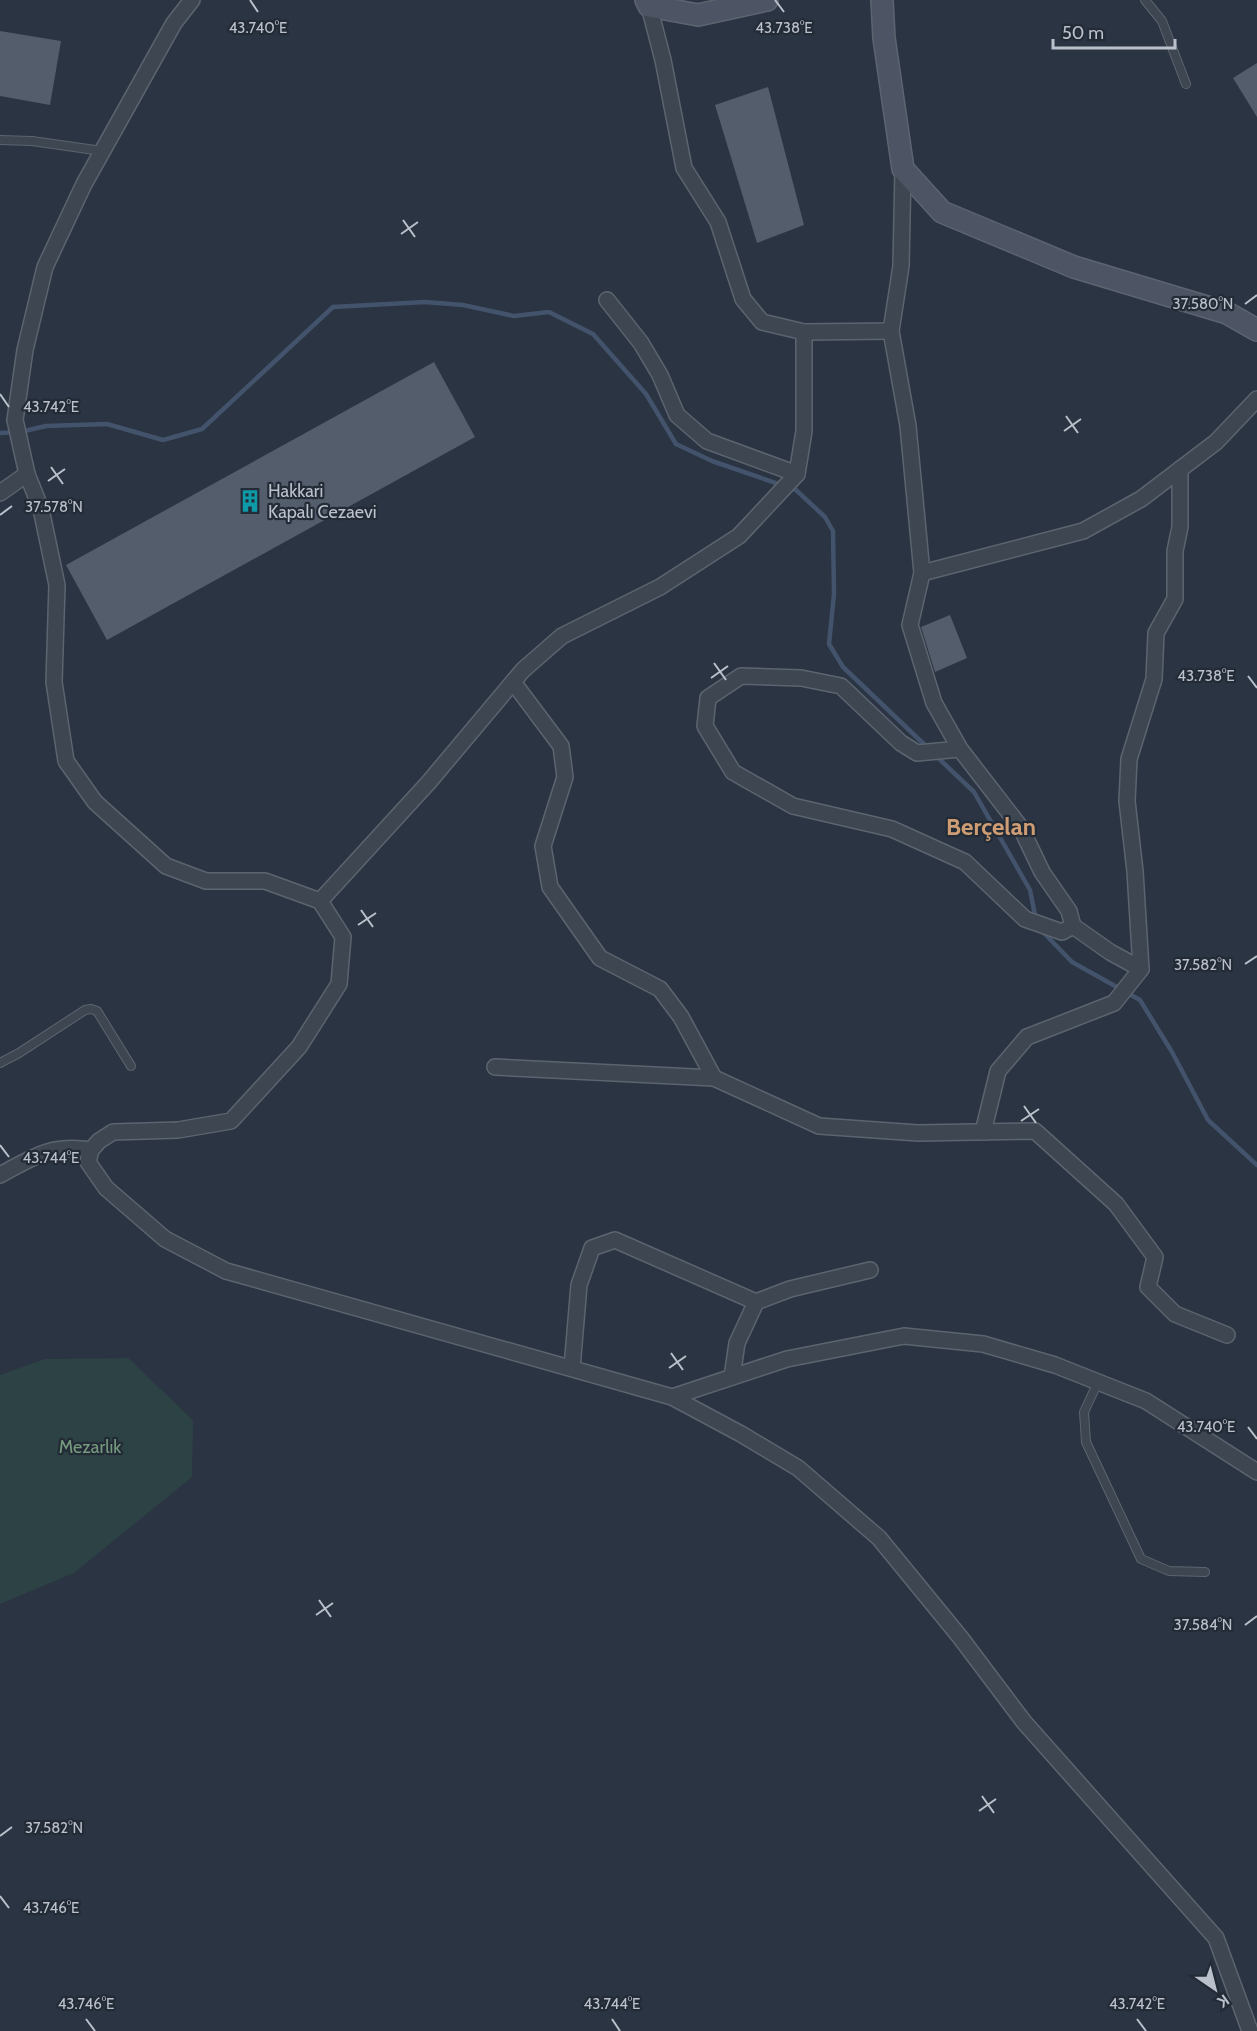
<svg xmlns="http://www.w3.org/2000/svg" width="1257" height="2031" font-family="Cabin,sans-serif">
	<rect width="100%" height="100%" fill="#2a3442"/>
	<polygon fill="#2d4244" points="128,1358 193,1420 192,1477 74,1573 0,1604 0,1375 45,1359"/>
	<g fill="none" stroke-linecap="round" stroke-linejoin="round">
		<g stroke="#43536b" stroke-width="4.5">
			<polyline points="0,433 20,432 46,426 107,424 163,440 202,429 333,307 425,302 463,305 514,316 549,312 593,334 646,394 676,444 712,461 796,490 825,517 833,531 834,594 829,644 843,667 928,748"/>
			<polyline points="934,754 974,792 1030,890 1036,920"/>
			<polyline points="1041,930 1072,962 1140,1000 1172,1052 1208,1120 1257,1165"/>
		</g>
	</g>
	<g fill="#545d6c">
		<polygon points="0,31 61,41 50,105 0,96"/>
		<polygon points="1257,63 1257,117 1233,78"/>
		<polygon points="768,87 804,225 757,243 715,105"/>
		<polygon points="434,362 475,437 107,640 66,565"/>
		<polygon points="950,615 967,658 935,672 921,627"/>
	</g>
	<g fill="none" stroke-linecap="round" stroke-linejoin="round">
		<g stroke="#5c646f" stroke-width="10">
			<g id="lane">
				<polyline points="1145,0 1162,21 1186,84"/>
				<polyline points="0,140 32,141 102,151"/>
				<polyline points="0,1063 19,1053 85,1010 91,1009 97,1011 131,1066"/>
				<polyline points="1098,1382 1084,1412 1086,1442 1141,1559 1169,1571 1205,1572"/>
			</g>
		</g>
		<g stroke="#5c646f" stroke-width="18">
			<g id="street">
				<polyline points="192,0 174,23 84,184 45,267 25,350 15,420 27,474 41,509 57,585 54,682 66,761 95,802 166,866 206,881 265,881 320,901 343,937 339,984 299,1047 231,1121 178,1130 113,1132 99,1141 91,1150 88,1162 106,1188 165,1239 226,1271 672,1397 741,1434 798,1468 879,1538 960,1637 1024,1722 1216,1938 1250,2031"/>
				<polyline points="649,6 663,60 684,168 718,222 743,299 762,322 804,332 891,331"/>
				<polyline points="903,169 901,266 891,331 908,426 922,573 910,625 934,703 960,749 1021,828 1042,872 1069,911 1073,926 1062,932 1025,919 965,862 892,829 793,806 733,772 705,726 708,698 741,676 801,678 841,686 901,743 917,753 960,749"/>
				<polyline points="607,300 641,343 660,375 677,415 707,441 797,474"/>
				<polyline points="0,493 27,474"/>
				<polyline points="922,573 1083,531 1141,499 1216,442 1257,399"/>
				<polyline points="513,682 561,746 565,777 543,846 550,887 600,958 660,989 681,1017 714,1078"/>
				<polyline points="320,901 429,782 523,670 562,636 660,587 739,536 797,474 804,431 804,332"/>
				<polyline points="1073,926 1110,952 1141,969"/>
				<polyline points="495,1067 714,1078 819,1126 918,1133 1035,1131 1116,1204 1155,1257 1148,1287 1175,1314 1227,1335"/>
				<polyline points="983,1132 998,1071 1027,1037 1114,1003 1141,969 1135,871 1127,801 1129,759 1154,679 1156,633 1175,599 1175,551 1180,527 1180,469"/>
				<path d="M0,1175c35,-19 51,-31 91,-25"/>
				<polyline points="572,1368 579,1285 592,1248 615,1240 756,1302"/>
				<polyline points="732,1377 737,1343 756,1302 790,1289 870,1270"/>
				<polyline points="672,1397 787,1359 904,1336 983,1344 1055,1365 1146,1401 1257,1472"/>
			</g>
		</g>
		<g stroke="#5c646f" stroke-width="24">
			<g id="secondary">
				<polyline points="646,0 649,6 698,15 767,0"/>
				<polyline points="882,0 884,38 903,169 942,212 1074,267 1227,313 1257,330"/>
			</g>
		</g>
		<use href="#lane" stroke="#3e4652" stroke-width="8"/>
		<use href="#street" stroke="#3e4652" stroke-width="15"/>
		<use href="#secondary" stroke="#4d5564" stroke-width="21"/>
	</g>
	<path fill="none" stroke="#bbc1cb" stroke-width="2" d="M250,0l8,12M775,0l9,12M403,220l12,17M401,234l17,-12M1245,304l12,-9M0,394l9,13M1066,416l12,17M1064,431l17,-12M51,467l12,17M48,481l17,-12M0,515l12,-9M714,663l12,17M1248,676l9,12M711,678l17,-12M361,910l12,17M358,925l18,-12M1245,964l12,-8M1024,1106l12,17M1021,1121l18,-12M0,1145l9,12M671,1353l12,17M669,1368l17,-12M1248,1427l9,12M319,1600l12,17M316,1615l17,-12M1245,1625l12,-9M982,1796l12,17M979,1811l17,-12M0,1836l12,-9M0,1896l9,12M86,2019l9,12M612,2019l8,12M1137,2019l9,12"/>
	<defs>
		<g id="building-bare" transform="scale(1.8)"><path d="M-4-6H4V6H1V3H-1V6H-4ZM-2.5-4.3h1.7v1.8h-1.7ZM.8-4.3h1.7v1.8H.8ZM-2.5-1h1.7V.8h-1.7ZM.8-1h1.7V.8H.8Z" fill="#0f9aa8" stroke="#232b37" stroke-width="2.5" paint-order="stroke"/></g>
	</defs>
	<g fill-rule="evenodd">
		<use href="#building-bare" x="250" y="501"/>
	</g>
	<g text-anchor="middle" stroke-width="4.5" stroke-linejoin="round" paint-order="stroke">
		<g font-size="18" fill="#bbc1cb" stroke="#232b37" text-anchor="start">
			<text x="268" y="497">Hakkari<tspan x="268" dy="21">Kapalı Cezaevi</tspan></text>
		</g>
		<g font-size="18" fill="#759a7e" stroke="#232b37">
			<text x="90" y="1453">Mezarlık</text>
		</g>
		<g font-size="24" font-weight="bold" fill="#ce9d74" stroke="#232b37">
			<text x="991" y="835">Berçelan</text>
		</g>
	</g>
	<g font-size="15" text-anchor="middle" fill="#bbc1cb" stroke="#232b37" stroke-width="4.5" stroke-linejoin="round" paint-order="stroke">
		<text x="258" y="33">43.740°E</text>
		<text x="784" y="33">43.738°E</text>
		<text x="1203" y="309">37.580°N</text>
		<text x="51" y="412">43.742°E</text>
		<text x="54" y="512">37.578°N</text>
		<text x="1206" y="681">43.738°E</text>
		<text x="1203" y="970">37.582°N</text>
		<text x="51" y="1163">43.744°E</text>
		<text x="1206" y="1432">43.740°E</text>
		<text x="1203" y="1630">37.584°N</text>
		<text x="54" y="1833">37.582°N</text>
		<text x="51" y="1913">43.746°E</text>
		<text x="86" y="2009">43.746°E</text>
		<text x="612" y="2009">43.744°E</text>
		<text x="1137" y="2009">43.742°E</text>
	</g>
	<g transform="translate(1215 1989) rotate(145)" stroke="#232b37" stroke-width="4.5" paint-order="stroke">
	<path d="M0-4.5L10 22L0 15L-10 22Z" fill="#bbc1cb"/>
	<text y="-9" font-size="16" font-weight="bold" text-anchor="middle" fill="#bbc1cb">K</text>
	</g>
	<path d="M1053 39v9h122v-9" fill="none" stroke="#bbc1cb" stroke-width="3"/>
	<text x="1062" y="39" font-size="18" fill="#bbc1cb" stroke="#232b37" stroke-width="4.5" paint-order="stroke">50 m</text>
</svg>
